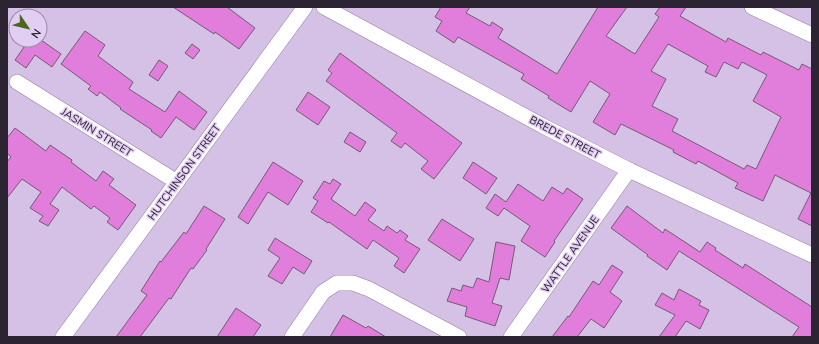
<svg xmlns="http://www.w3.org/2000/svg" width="819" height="344" font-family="'Nunito Sans',sans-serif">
	<rect width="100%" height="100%" fill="#d5c1e6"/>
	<g fill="#e17edc" stroke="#765974" fill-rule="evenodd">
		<polygon points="173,7 227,7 255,28 239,49 215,32 214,34"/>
		<path d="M441,7h29l-4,6 24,13 2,-4 11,7 -5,9 59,36 41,-67h29l-21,29 29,18 24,-37 -4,-3 5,-7h26l-6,9 46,26 2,-4 33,17 2,-3 36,18 3,-6 10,5v157l-14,-7 13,-26 -36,-18 -12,26 -28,-13 3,-5 -40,-22 -2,3 -23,-12 1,-2 -53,-26 -6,11 -22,-13 17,-28 -20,-13 -19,31 -23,-14 1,-2 -28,-17 3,-5 -66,-37 -4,6 -18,-12 6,-10 -7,-4zM668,44l40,22 -3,6 11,5 8,-15 14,7 4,-7 25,13 -14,26 28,16 -25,52 -9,-4 -3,4 -72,-38 6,-12 -26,-13 14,-27 -15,-8z"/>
		<polygon points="85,31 105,45 98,56 133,82 129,89 165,112 179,91 207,112 194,130 176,117 161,138 151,131 152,130 120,109 121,108 100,92 97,96 88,89 91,86 61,64"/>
		<polygon points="29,40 41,40 61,54 52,67 35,55 26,68 15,60"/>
		<polygon points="192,44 200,50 193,59 185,53"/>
		<polygon points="340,53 462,143 434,179 421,169 428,161 405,143 401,148 391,141 397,133 326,81 332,73 328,70"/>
		<polygon points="159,60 168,66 158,81 149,75"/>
		<polygon points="308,92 330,107 318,125 296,110"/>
		<polygon points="15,128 46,151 50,145 72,160 71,162 96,181 103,171 114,179 109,185 136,205 118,230 107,222 110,218 94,206 91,209 62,187 50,204 59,210 48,226 39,221 43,216 30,208 41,192 22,179 7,198 7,162 11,157 7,153 7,138"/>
		<polygon points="350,132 366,142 360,152 344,142"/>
		<polygon points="273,162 303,181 288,205 268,192 248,224 238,217"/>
		<polygon points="473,162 497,178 486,194 463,178"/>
		<polygon points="333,179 341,184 331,199 355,216 365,202 376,210 368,220 384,231 387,226 397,233 400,230 408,236 405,240 420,249 404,273 394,266 399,258 373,240 367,249 329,222 328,223 311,212 318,201 313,198 324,181 330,184"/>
		<polygon points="518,184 543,201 552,187 563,194 567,188 583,199 554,241 555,242 545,257 521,241 530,226 504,208 498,216 486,208 495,194 506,202"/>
		<polygon points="204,206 225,219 206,249 207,250 193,269 191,268 171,299 169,298 140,337 116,337 147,295 141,291 160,261 161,262 184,232 186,234"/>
		<polygon points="627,206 663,233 665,229 700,252 707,242 716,248 715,250 743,268 745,264 812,307 812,337 792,337 799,327 679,251 667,270 647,256 648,255 611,228"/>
		<polygon points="442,219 474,239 460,261 428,240"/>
		<polygon points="275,238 312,261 304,274 293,267 282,284 268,276 280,258 268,250"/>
		<polygon points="496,242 515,246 509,280 500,278 492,303 502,306 495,326 465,316 467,307 447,301 452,288 461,291 463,285 473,288 477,278 489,282"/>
		<polygon points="612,265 623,272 610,292 622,301 604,328 591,319 577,337 552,337 568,316 569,317 593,281 599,285"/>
		<polygon points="679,289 701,301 699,305 709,310 700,329 686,321 675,337 659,337 675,315 655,305 662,293 674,300"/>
		<polygon points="236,308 261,325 253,337 217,337"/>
		<polygon points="343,315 366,328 368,326 386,337 330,337"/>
	</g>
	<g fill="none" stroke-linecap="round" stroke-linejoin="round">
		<g stroke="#907ea0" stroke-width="16">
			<g id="minor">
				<polyline points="324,7 543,126 629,170 812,255"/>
				<polyline points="752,7 812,35"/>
				<polyline points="17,82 177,182"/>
				<polyline points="63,337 305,7"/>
				<polyline points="292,337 323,292 337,283 353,283 369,289 459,337"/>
				<polyline points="511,337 629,170"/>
			</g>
		</g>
		<use href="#minor" stroke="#fff" stroke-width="15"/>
	</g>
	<g text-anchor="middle" stroke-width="3" stroke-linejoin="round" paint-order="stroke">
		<g font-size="11" fill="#2c2432" stroke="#e2cef3">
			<text transform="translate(97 132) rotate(32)" y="4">JASMIN STREET</text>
			<text transform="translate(565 137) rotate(28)" y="4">BREDE STREET</text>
			<text transform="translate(184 172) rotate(-54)" y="4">HUTCHINSON STREET</text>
			<text transform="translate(570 254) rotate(-55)" y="4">WATTLE AVENUE</text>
		</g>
	</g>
	<rect width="819" height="344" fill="none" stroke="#2c2432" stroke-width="16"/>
	<g transform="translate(28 28) rotate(125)"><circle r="19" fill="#e2cef3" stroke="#998aa6"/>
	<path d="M0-3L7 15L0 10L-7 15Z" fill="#4a681d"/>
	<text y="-6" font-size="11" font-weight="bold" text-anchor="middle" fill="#2c2432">N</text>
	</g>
</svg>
